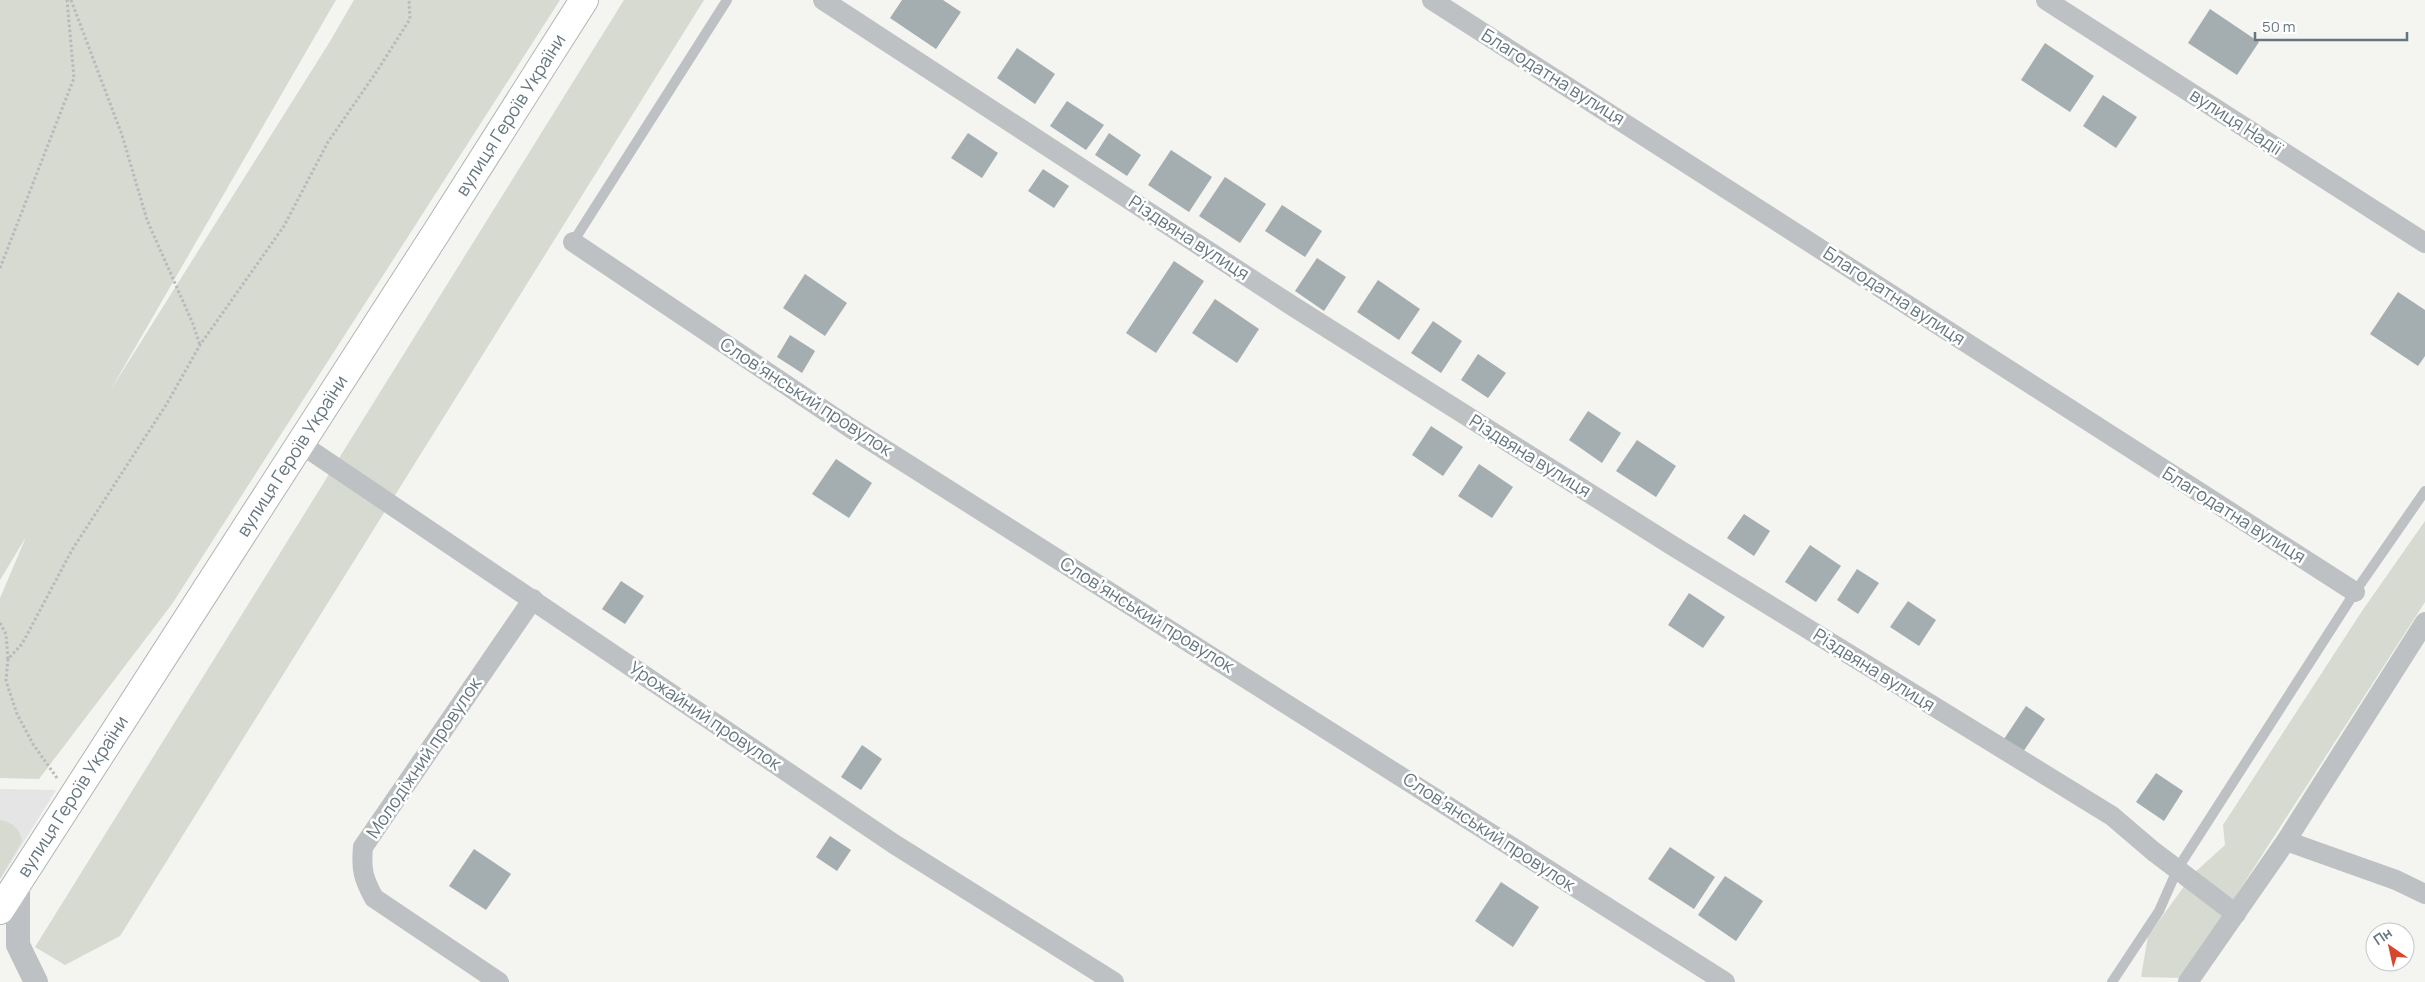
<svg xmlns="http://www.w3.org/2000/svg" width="2425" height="982" font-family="Manrope,sans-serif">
	<rect width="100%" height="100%" fill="#f4f4f0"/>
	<polygon fill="#e4e5e4" points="0,789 56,790 0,880"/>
	<g fill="#d6dad1">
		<polygon points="0,0 336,0 110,391 329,43 354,0 560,0 172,604 39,779 0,778 0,598 26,537 0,580"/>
		<polygon points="624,0 704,0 120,936 65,965 35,947"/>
		<polygon points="2425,521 2425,602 2183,978 2141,977 2148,936 2193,874 2225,845 2223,825 2362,611"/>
		<path d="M0,820c12,2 20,9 22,21l-22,38z"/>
	</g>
	<g fill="#a4adb0">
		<polygon points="902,0 943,0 961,12 936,49 890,18"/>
		<polygon points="2210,9 2259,42 2237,75 2188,43"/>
		<polygon points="2045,43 2094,76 2070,112 2021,80"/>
		<polygon points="1017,48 1055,74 1035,104 997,78"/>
		<polygon points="2103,95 2137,117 2116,148 2083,126"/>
		<polygon points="1067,101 1104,125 1086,150 1050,126"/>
		<polygon points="968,133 998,153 982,178 951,158"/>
		<polygon points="1109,133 1141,155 1127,176 1095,155"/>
		<polygon points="1171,150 1212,177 1189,212 1148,185"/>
		<polygon points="1043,169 1069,186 1054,208 1028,191"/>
		<polygon points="1225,177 1266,204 1240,243 1199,216"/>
		<polygon points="1282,205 1322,231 1305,257 1265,231"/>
		<polygon points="1317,258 1346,277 1324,311 1295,291"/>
		<polygon points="1174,261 1204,281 1156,353 1126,333"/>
		<polygon points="805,274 847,303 825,336 783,308"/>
		<polygon points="1378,280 1420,309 1399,340 1357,312"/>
		<polygon points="2398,292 2425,310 2425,356 2418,366 2370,334"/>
		<polygon points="1215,299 1259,329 1237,363 1192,333"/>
		<polygon points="1433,321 1462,341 1441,373 1411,353"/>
		<polygon points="790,335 815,351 802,373 777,357"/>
		<polygon points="1478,354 1506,373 1488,398 1461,380"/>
		<polygon points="1588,411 1621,433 1602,463 1569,440"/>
		<polygon points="1431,426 1463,447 1443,476 1412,455"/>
		<polygon points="1637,440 1676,466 1656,497 1616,471"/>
		<polygon points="836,459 872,483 849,518 812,494"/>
		<polygon points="1479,464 1513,487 1492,518 1458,496"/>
		<polygon points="1744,514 1770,531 1754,556 1727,538"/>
		<polygon points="1810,545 1841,566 1816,602 1785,582"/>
		<polygon points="1857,569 1879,583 1858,614 1837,600"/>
		<polygon points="621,581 644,596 625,624 602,609"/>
		<polygon points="1689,593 1725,617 1703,648 1668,625"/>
		<polygon points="1908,601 1936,620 1919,646 1890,627"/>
		<polygon points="2026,706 2045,719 2023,752 2004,739"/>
		<polygon points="862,745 882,759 861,790 841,777"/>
		<polygon points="2156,773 2183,791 2164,821 2136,802"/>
		<polygon points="830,836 851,850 837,871 816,857"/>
		<polygon points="1670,847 1715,877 1694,909 1648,879"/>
		<polygon points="474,849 511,874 486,910 449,886"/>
		<polygon points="1725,876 1763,901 1736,941 1698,915"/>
		<polygon points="1501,882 1539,907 1513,947 1475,921"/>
	</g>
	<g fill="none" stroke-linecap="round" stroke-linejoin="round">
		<g stroke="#b0b5b8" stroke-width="30">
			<g id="secondary">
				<path id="s1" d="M0,910l436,-677 148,-233"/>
			</g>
		</g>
		<g stroke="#b7babc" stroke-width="3" stroke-dasharray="2.5 2.5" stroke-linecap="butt">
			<polyline points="71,0 122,135 147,220 193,324 200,345"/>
			<polyline points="0,268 74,78 67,0"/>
			<polyline points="0,623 6,634 8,659"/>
			<polyline points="57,778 33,744 17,714 6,681 8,659 22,644 72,550 166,405 200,345 284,226 328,142 377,71 410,19 409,0"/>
		</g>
		<g stroke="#bdc1c4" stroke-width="10">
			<polyline points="573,242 727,0"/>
			<polyline points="2112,982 2159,911 2178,868 2355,592 2425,491"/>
		</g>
		<g stroke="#bdc1c4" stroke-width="20">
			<polyline points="823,0 1291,305 1673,546 2112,816 2153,851 2236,914"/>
			<polyline points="1432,0 2355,592"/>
			<polyline points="2046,0 2425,243"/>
			<polyline points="573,242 849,427 1725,982"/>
			<polyline points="301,444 894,844 1114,982"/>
			<polyline points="2286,841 2396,880 2425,894"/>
			<path d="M499,982l-125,-84c-11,-20 -13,-29 -11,-51l170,-248"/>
			<polyline points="2188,982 2286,841 2425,622"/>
		</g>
		<polyline stroke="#bdc1c4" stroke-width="24" points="18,881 18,945 36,982"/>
		<use href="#secondary" stroke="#fff" stroke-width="28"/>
	</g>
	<g text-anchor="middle" stroke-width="5" stroke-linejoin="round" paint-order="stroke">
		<g font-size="18" fill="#65767f" stroke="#fff">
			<text transform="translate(1553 77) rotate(32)" y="6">Благодатна вулиця</text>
			<text dy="6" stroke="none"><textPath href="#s1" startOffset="945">вулиця Героїв України</textPath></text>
			<text transform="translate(2236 122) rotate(33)" y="6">вулиця Надії</text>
			<text transform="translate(1189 238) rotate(33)" y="6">Різдвяна вулиця</text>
			<text transform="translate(1894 296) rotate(33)" y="6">Благодатна вулиця</text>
			<text transform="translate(806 397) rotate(33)" y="6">Словʼянський провулок</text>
			<text dy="6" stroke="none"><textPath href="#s1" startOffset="540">вулиця Героїв України</textPath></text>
			<text transform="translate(1530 456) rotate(32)" y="6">Різдвяна вулиця</text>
			<text transform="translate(2234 515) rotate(32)" y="6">Благодатна вулиця</text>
			<text transform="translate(1147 615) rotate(32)" y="6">Словʼянський провулок</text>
			<text transform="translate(1874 670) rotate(32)" y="6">Різдвяна вулиця</text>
			<text transform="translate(705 716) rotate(34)" y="6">Урожайний провулок</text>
			<text transform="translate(424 758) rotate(-56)" y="6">Молодіжний провулок</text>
			<text dy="6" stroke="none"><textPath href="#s1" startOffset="135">вулиця Героїв України</textPath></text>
			<text transform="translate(1489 832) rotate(33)" y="6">Словʼянський провулок</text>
		</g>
	</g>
	<g transform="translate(2390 947) rotate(326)"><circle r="24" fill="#ffffff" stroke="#c1c8cc"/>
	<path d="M0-4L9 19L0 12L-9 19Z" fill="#d7472d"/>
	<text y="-8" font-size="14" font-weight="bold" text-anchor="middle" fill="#65767f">Пн</text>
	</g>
	<path d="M2255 32v8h152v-8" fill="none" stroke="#65767f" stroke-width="2.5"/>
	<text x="2262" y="32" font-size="15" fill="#65767f" stroke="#ffffff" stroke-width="4" paint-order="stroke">50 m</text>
</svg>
